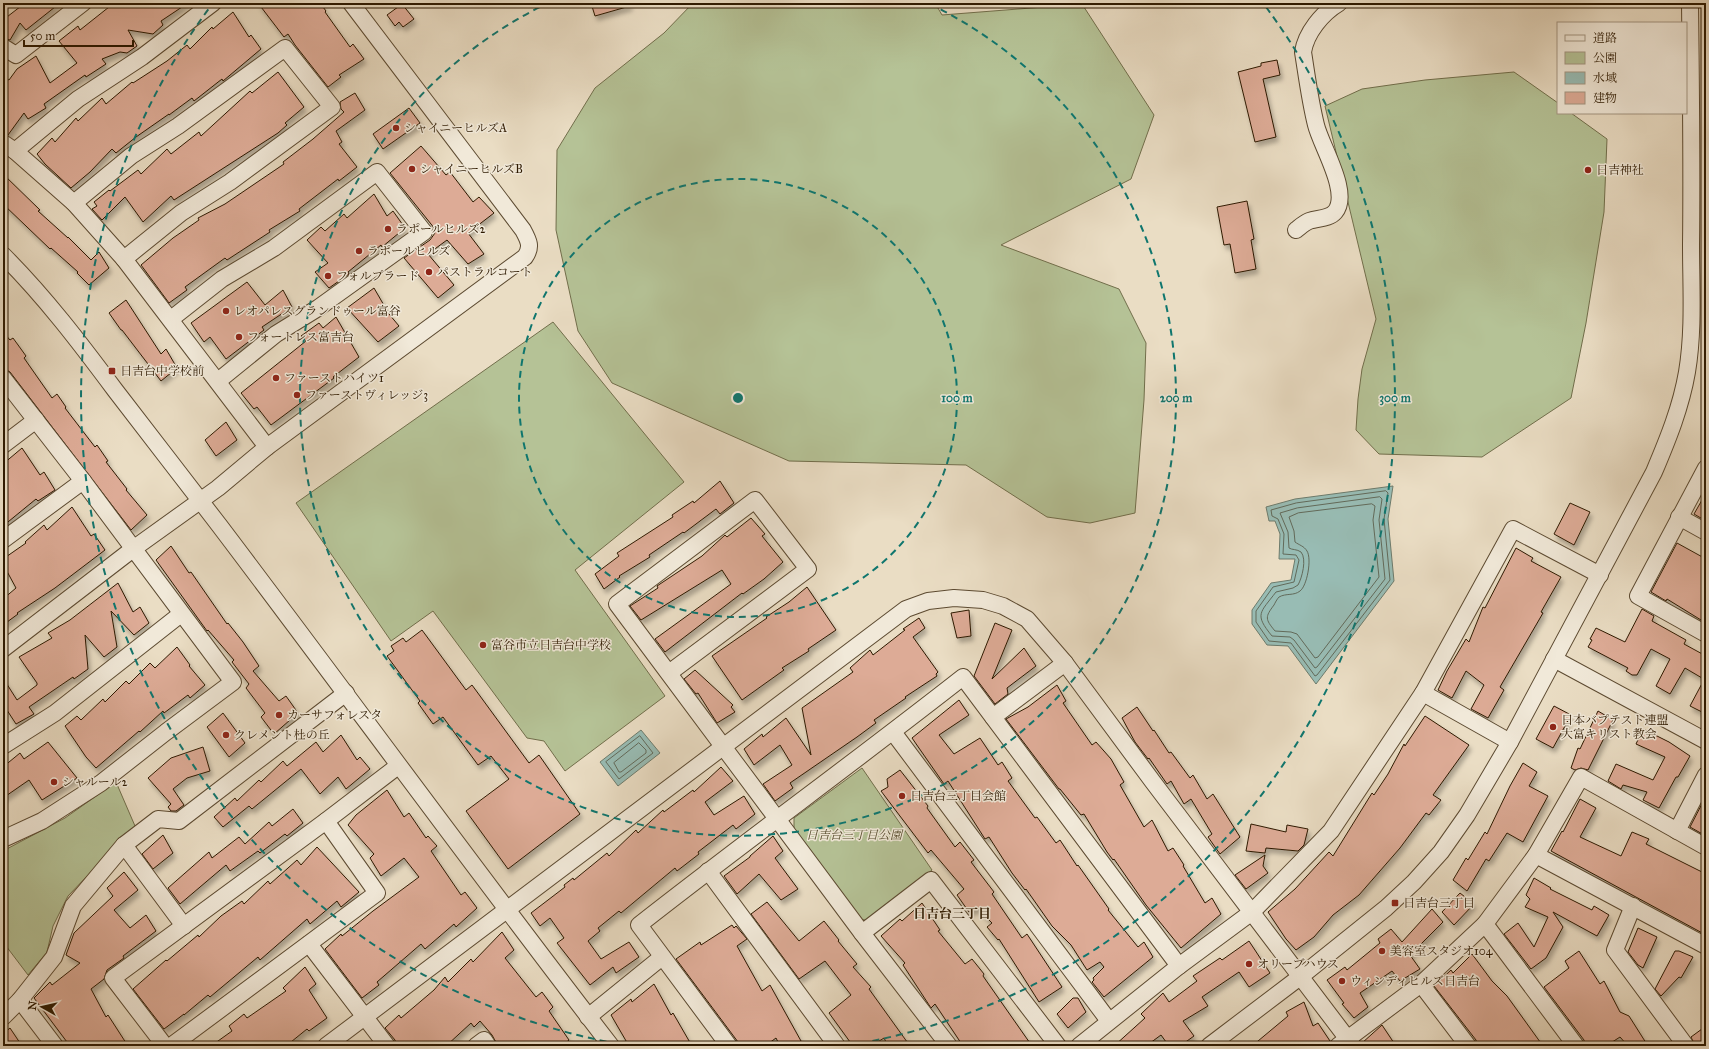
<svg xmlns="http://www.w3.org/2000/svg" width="1709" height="1049" font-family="'IM FELL Great Primer','Noto Serif JP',serif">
	<defs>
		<filter id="shadow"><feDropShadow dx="2.5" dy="4.5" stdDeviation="2" flood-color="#0004"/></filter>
	</defs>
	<rect width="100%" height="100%" fill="#eaddc4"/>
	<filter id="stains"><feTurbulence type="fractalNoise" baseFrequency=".005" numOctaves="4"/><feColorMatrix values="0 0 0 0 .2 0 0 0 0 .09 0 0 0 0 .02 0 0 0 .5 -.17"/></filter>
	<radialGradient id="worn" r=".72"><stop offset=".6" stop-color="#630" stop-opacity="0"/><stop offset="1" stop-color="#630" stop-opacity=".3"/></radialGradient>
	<g fill="#b5c296" stroke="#716e4b">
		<polygon points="693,3 935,3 942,15 1082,4 1154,115 1131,179 1001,245 1119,289 1146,343 1144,400 1135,513 1090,523 1047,517 966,465 789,461 612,383 578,331 556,230 557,150 595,88 664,33"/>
		<polygon points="1514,72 1558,103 1558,113 1571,113 1607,139 1604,212 1586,323 1571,398 1482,457 1379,454 1356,430 1358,399 1362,369 1376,319 1325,106 1362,89 1425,80"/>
		<polygon points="553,322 684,482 575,570 665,696 565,771 544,741 527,738 433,611 391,641 296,503"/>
		<polygon points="862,768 932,870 870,921 860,919 794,829 794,818"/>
		<polygon points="116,782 135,826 68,896 53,926 47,952 28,975 3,942 3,851 65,818"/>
	</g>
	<g fill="#98bcb4" stroke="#6d7b6c">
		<polygon points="1393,486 1388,519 1394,581 1316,684 1288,646 1267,645 1252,624 1252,610 1271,583 1291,580 1295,559 1279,559 1280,534 1275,521 1269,521 1266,507 1295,499"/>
		<polygon points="641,730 660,753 618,786 600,762"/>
	</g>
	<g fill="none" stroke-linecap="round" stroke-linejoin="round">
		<g stroke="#626a5a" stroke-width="1">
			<polygon points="1386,491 1388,493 1384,519 1390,580 1317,675 1315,676 1291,643 1269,641 1256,622 1256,611 1273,587 1294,582 1299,560 1296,555 1283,554 1284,534 1278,519 1272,516 1271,510 1296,503"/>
			<path d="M1380,497l2,2 -3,21 6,59 -68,88 -2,1 -21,-28 -4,-3 -18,-1c-18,-22 -12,-23 4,-44l17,-4 5,-3c4,-7 9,-26 3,-33 -4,-3 -9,-2 -12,-4l-1,-16 -8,-19 17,-5z"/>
			<path d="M1372,504l3,2 -2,14 6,57 -61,80 -3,1 -18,-24 -6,-2 -16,-1c-10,-12 -10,-14 -1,-26 1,-2 3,-6 5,-8 7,-4 15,-1 21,-6 7,-5 12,-32 7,-40 -3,-5 -8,-6 -12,-9l-1,-11 -5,-14 9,-4z"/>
			<polygon points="640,736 653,753 619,779 606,762"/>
			<polygon points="639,743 646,750 646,753 621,772 619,772 614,763"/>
		</g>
	</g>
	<g fill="#ddab96" stroke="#2d1900" filter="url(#shadow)">
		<polygon points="25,3 60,3 26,30 20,23 10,40 3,38 3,20"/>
		<polygon points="114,3 188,3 161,21 163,25 153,34 128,30 137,46 127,53 120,52 102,59 106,64 86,77 85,75 44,104 46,108 28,119 24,113 8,135 3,134 3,77 9,80 17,69 36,56 50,83 77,63 59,41 78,26 80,30"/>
		<polygon points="258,3 320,3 326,11 325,12 350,47 353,44 364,59 339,75 341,77 328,87 295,45 288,34 284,37"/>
		<polygon points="591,3 629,3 630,6 595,16"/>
		<polygon points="402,4 414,19 403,27 399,22 395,26 387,15"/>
		<polygon points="233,12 249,37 251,35 261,49 223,81 222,79 194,101 192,98 169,115 169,114 136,137 116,153 112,149 90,172 71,188 45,164 37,154 52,138 55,142 76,118 78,121 102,98 106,104 132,82 133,83 167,61 187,45 190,49 212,27 213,29"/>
		<polygon points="1277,60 1280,75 1263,79 1276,137 1255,142 1238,72 1261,66 1261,63"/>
		<polygon points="278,72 304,107 285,123 287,125 278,133 174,200 171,196 143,222 125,197 102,220 92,209 97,206 94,202 109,190 110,191 138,170 141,174 167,149 171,154 199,132 201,136 250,91 252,93"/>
		<polygon points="355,93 365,110 336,131 342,142 339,144 357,167 339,181 338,179 299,209 300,211 269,230 270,232 227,260 225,258 185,287 187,290 169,303 141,265 173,238 199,220 198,218 225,204 284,164 283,162 313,139 344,112 341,109 340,102"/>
		<polygon points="409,108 420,123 383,149 373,134"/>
		<polygon points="421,146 446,175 450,172 473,202 479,197 494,213 468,233 484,254 468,264 447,240 428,254 454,285 438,298 404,258 430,240 435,233 433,230 435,229 390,173"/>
		<polygon points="3,174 40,210 38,211 68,238 68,237 91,260 99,252 109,268 89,285 77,273 78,272 51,248 50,249 3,204"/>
		<polygon points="374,194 387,216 393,211 405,228 382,247 381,245 348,272 349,274 329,288 315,272 328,263 307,240 321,227 325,231 344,214 347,218"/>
		<polygon points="1247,201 1254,239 1251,240 1256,269 1235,273 1230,244 1224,245 1217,207"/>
		<polygon points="247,282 265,305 283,290 292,307 262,327 264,330 226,359 210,337 204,342 191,323"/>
		<polygon points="374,288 389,314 399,326 378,342 347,308"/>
		<polygon points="126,300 161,354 166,349 177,368 161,381 122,330 121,330 109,313"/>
		<polygon points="336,317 359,357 333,377 334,378 271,425 257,407 254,409 241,393 306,341 301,336 319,323 323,328"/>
		<polygon points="3,332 10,340 13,338 26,356 24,358 52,398 57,394 66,407 65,408 95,447 97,445 108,461 106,462 127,489 126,490 147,515 131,530 10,372 3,368"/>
		<polygon points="226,422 237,440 216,456 205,440"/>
		<polygon points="22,448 40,475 44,472 55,490 38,501 36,499 3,526 3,464"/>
		<polygon points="720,481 734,503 720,514 716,509 684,533 683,532 649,555 650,557 619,576 620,577 604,589 595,574 619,556 617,553 673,517 672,515 693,501 694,503"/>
		<polygon points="1706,493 1706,521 1694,514"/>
		<polygon points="1570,503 1590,512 1574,545 1554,534"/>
		<polygon points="72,507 91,536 94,534 105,550 55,588 17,613 18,614 3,625 3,599 16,588 3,564 3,559 26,543 25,542 44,525 47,530"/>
		<polygon points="751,518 765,534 762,536 783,562 764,579 743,594 742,593 665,652 655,639 731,584 722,570 641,620 630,606 658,588 657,586 702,556 725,535 727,537"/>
		<polygon points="1677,543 1706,559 1706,612 1701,620 1667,599 1666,601 1651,592"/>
		<polygon points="171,546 189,573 191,572 227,624 228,623 243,642 259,666 253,671 279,701 286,696 298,713 274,734 261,717 265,713 246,688 249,684 232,662 234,660 208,630 207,631 156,560"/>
		<polygon points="1516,548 1533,558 1531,561 1561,577 1541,612 1543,613 1500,687 1504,690 1488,718 1471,709 1484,685 1466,671 1452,698 1438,690 1447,671 1466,639 1469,642 1483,607 1485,608"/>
		<polygon points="118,583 133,612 140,607 149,623 134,635 111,611 117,647 104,657 85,635 88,669 74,679 73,677 29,707 34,714 16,724 3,704 3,678 17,700 37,685 37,683 19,657 52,638 48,633 70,620"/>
		<polygon points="807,587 836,630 808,649 809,651 782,668 784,670 742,700 712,656 767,618 766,617 789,602"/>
		<polygon points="1642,609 1654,616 1652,621 1686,640 1684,644 1706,656 1706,671 1702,678 1685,668 1670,694 1656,686 1670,659 1651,649 1637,675 1632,675 1626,671 1628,668 1588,647 1592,640 1590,639 1596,628 1625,642"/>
		<polygon points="969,610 971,636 957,638 951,613"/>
		<polygon points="919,618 925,628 913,637 938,672 936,674 937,676 905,697 906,698 874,720 876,723 857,737 790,783 793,788 775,801 763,784 792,765 780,745 754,765 744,749 762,734 763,737 786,718 811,755 802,708 853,672 850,668 870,650 873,655 905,630 903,629"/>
		<polygon points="995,623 1012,630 992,679 1024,648 1036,666 1007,688 1008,694 995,704 974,676"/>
		<polygon points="422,630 466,690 472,685 529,763 539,755 580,814 508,869 466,811 509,779 491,756 478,765 443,717 433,724 418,703 420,701 387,656 394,651 391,646 403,638 406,642"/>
		<polygon points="177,647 190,665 189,666 205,685 190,698 188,695 164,713 163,711 140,732 139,731 96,768 86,757 65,726 77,716 81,720 103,699 105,702 126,681 129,684 150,663 155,668"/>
		<polygon points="695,670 733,705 731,707 735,712 717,723 698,693 696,694 684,679"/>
		<polygon points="1706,676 1706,714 1690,706"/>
		<polygon points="1057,685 1066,701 1063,703 1092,745 1096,742 1111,759 1124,782 1120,785 1144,827 1152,820 1168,851 1173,848 1184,865 1183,866 1205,903 1212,898 1221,914 1181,948 1146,905 1114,859 1113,860 1107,852 1084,814 1081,815 1060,789 1059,789 1006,719 1028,707"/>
		<polygon points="959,700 969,715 939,735 954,754 980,738 998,765 1002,762 1012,778 1008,781 1035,818 1037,817 1056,843 1060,840 1077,866 1078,865 1109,909 1108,910 1138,947 1144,942 1153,957 1104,997 1092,982 1094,980 1093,978 1104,967 1100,962 1087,970 1071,945 1052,926 1026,889 1025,890 1012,873 989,837 985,839 948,781 944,784 912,738"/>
		<polygon points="1554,706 1571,715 1553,748 1536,739"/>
		<polygon points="1137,707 1153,731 1154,730 1169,753 1171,752 1190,778 1193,775 1207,799 1213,794 1240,837 1220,854 1208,837 1212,834 1191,799 1184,804 1171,781 1167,784 1149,758 1148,759 1135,742 1122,718"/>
		<polygon points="1598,711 1613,720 1588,770 1581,768 1575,770 1571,768 1578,748 1580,749"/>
		<polygon points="223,713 245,743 229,757 207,727"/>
		<polygon points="1425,716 1469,745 1433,795 1441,800 1429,815 1426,813 1400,848 1359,895 1333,915 1314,937 1296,950 1286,939 1268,912 1295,889 1329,852 1333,856 1372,793 1374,795 1388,774 1404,744 1405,746"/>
		<polygon points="1643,729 1669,742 1690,756 1678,777 1676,777 1659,808 1643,800 1647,792 1623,785 1621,789 1608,781 1616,764 1653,780 1665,757 1636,744"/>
		<polygon points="341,735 357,760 360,757 370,769 346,789 338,777 320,794 301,769 252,809 249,806 223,827 214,817 235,798 237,801 259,780 261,782 283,761 287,766 316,742 323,752"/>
		<polygon points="48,742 77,778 42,800 29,780 3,798 3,767 20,753 24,759"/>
		<polygon points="203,747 210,771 187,778 173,789 184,805 176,811 171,811 168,807 171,804 148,778 171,758"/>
		<polygon points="1523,763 1537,772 1529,786 1548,796 1523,842 1507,833 1489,861 1486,859 1467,891 1453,880 1466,858 1468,860 1485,832 1487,834 1510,786"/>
		<polygon points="721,767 733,781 705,802 714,815 744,796 755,814 736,829 733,825 698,852 699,854 677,871 675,868 621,913 619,911 598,928 600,931 588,941 601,959 629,942 639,957 616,973 613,967 590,985 557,943 564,938 550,918 540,926 531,913 565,887 564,885 573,878 574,880 607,853 609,856 636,830 638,833 663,810 664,812 693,790 694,792"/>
		<polygon points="900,770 928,806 927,808 955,847 960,842 974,860 971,862 994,892 992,894 1022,938 1027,934 1062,987 1039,1002 999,939 998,940 987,927 992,923 977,908 969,912 957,895 964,889 931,850 928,853 881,791 888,787 887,779"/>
		<polygon points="387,790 404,817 409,813 426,838 428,836 437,846 431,851 461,895 465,892 477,908 456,927 454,924 425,949 421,944 377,982 379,985 362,998 325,949 341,934 342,936 373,911 419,877 404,858 381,876 370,858 374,854 348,825 356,815"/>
		<polygon points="1706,796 1706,836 1690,827"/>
		<polygon points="1580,799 1596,808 1580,837 1621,856 1632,832 1649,839 1646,844 1706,874 1706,935 1551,851 1562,831 1563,832"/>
		<polygon points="293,809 303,823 287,836 285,834 260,853 258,851 230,871 226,865 180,904 168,888 209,852 212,858 239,837 245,844 269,822 272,826"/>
		<polygon points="1251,824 1286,832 1287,825 1308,829 1304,845 1298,851 1266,848 1265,853 1246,851"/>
		<polygon points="163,835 173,853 153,869 142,854"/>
		<polygon points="773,836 783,851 775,858 798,889 781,900 759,874 737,894 724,876 750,857 750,856"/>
		<polygon points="317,847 359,892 341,907 337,901 310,924 307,919 260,960 258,957 210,997 208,995 184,1015 184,1014 164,1029 133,989 166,960 167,961 198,935 199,937 221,916 242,901 244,904 268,881 270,884 297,860 301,865"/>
		<polygon points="1265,855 1263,866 1268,873 1246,889 1235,875"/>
		<polygon points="124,872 138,890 114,910 130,928 146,915 156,931 123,956 124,958 107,970 104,979 91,989 106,1017 108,1015 128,1046 70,1046 34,998 50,982 52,985 80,963 66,955 74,933 113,896 107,888"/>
		<polygon points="1534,878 1551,888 1550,889 1592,910 1594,906 1609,915 1597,936 1553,912 1563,927 1546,958 1531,969 1504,934 1518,923 1534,947 1548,917 1525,907 1530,899 1526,895"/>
		<polygon points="1460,893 1474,904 1454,925 1442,912"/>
		<polygon points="767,902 799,941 824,921 839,940 838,941 857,964 853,967 871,987 869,989 910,1046 888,1046 884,1038 871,1046 853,1046 829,1013 851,995 825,961 799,979 751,914"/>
		<polygon points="922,903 940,930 938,931 965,964 972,959 984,974 983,976 1032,1046 963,1046 935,1004 931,1008 903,965 905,963 881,936 900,919 902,921"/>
		<polygon points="1432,909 1443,922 1410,955 1420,969 1400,981 1392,971 1360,993 1368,1007 1354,1018 1342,1004 1344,1003 1327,980 1345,967 1347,970 1380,943 1378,939 1391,929 1402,942"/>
		<polygon points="732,925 734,928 736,926 747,939 737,946 762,991 770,985 801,1041 793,1046 780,1046 776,1038 765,1046 741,1046 676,959 700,942 701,945"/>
		<polygon points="1638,928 1657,937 1643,968 1638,965 1628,952"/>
		<polygon points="502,932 514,950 505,958 536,997 542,992 553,1007 549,1011 569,1040 562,1046 498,1046 492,1035 480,1021 474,1027 471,1023 446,1046 396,1046 395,1040 385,1028 399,1015 401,1018 434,990 445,977 448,982 471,959 473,962"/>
		<polygon points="1249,941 1270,973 1249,987 1239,972 1202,997 1208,1006 1183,1021 1194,1036 1180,1046 1169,1046 1161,1035 1146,1046 1114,1046 1145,1018 1141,1014 1163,993 1169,1002 1197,981 1193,976 1220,958 1222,960"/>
		<polygon points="1579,951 1600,984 1604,981 1620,1012 1629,1016 1648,1046 1628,1046 1620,1037 1606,1046 1585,1046 1584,1040 1544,987 1569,968 1565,961"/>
		<polygon points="1675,951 1679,951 1693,957 1681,978 1679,977 1661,996 1655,989"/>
		<polygon points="1472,954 1492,981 1507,996 1543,1046 1477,1046 1476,1040 1434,986 1451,970 1453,973"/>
		<polygon points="305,967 316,984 309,990 327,1018 309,1031 307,1029 286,1046 211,1046 232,1031 229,1026 244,1014 247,1018 286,991 283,988"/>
		<polygon points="654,984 671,1015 673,1013 692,1046 629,1046 611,1015 631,999 632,1002"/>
		<polygon points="1073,998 1078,998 1086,1012 1068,1028 1057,1014"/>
		<polygon points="1304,1002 1313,1026 1318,1023 1330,1041 1322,1046 1252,1046 1288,1016 1286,1012"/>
		<polygon points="1382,1025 1396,1046 1362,1046 1362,1043"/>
		<polygon points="1706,1026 1706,1046 1695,1046 1691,1037"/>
		<polygon points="10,1028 22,1046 3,1046 3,1034"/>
	</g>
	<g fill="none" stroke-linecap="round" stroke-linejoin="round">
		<g stroke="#5c4a31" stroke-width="18">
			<g id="minor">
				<polyline points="3,47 16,55 83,3"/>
				<polyline points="3,143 15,151 74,203 124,259 267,447"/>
				<polyline points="15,151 78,99 142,57 213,3"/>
				<polyline points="74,203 131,156 178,126 285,48 332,107 230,182 181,213 124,259"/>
				<path d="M1296,230c4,-3 8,-7 13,-9 8,-3 20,-2 26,-9 16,-19 -14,-66 -19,-87 -6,-24 -9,-48 -13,-73 3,-19 19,-39 36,-49"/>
				<path d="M3,255c42,42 77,88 112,135 35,45 69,90 104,135 131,173 259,349 392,521"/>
				<polyline points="171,319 222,279 274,248 377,172 424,232 318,308 276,334 218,381"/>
				<polyline points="3,378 83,481 233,682 166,732 101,783 42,821 3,839"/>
				<polyline points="3,445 36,420"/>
				<polyline points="1706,468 1638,596 1706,634"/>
				<polyline points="1679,517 1706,532"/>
				<polyline points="3,540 83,481"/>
				<path d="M3,649l130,-100 85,-61 49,-41 258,-190c7,-10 4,-16 -2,-27l-172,-227"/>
				<polyline points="1554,659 1706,741"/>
				<polyline points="669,673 808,569 755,500 617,604 862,933 949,1046"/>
				<polyline points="1423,693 1510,742"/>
				<polyline points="993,717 1065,663"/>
				<polyline points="893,732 1109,1021"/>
				<polyline points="3,746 55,713 181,614"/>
				<polyline points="1677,831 1706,775"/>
				<polyline points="124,845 184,926"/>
				<polyline points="1536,855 1706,946"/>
				<polyline points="708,871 837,1046"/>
				<polyline points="1633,906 1615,950 1686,1046"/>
				<polyline points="1485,924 1576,1046"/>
				<polyline points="862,933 931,880 1058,1046"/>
				<polyline points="309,944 387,1046"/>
				<polyline points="1421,984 1468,1046"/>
				<polyline points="20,1000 55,1046"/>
				<polyline points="3,1017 20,1000 54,957 73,906 124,845 158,819 179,821 346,693"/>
				<polyline points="588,1017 662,957"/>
				<polyline points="165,1046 113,978 326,821 398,766"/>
				<polyline points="171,1046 377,893 326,821"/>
				<polyline points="326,1046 906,609 928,601 954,598 983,600 1003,606 1027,619 1065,663 1153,782 1353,1046"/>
				<polyline points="476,1046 484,1040 488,1046"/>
				<path d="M729,1046l-90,-121c107,-84 217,-164 324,-248l216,289"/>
				<polyline points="1079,1046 1179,966 1252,912 1331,831 1423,693 1513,529 1600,575"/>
				<path d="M1209,1046l91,-69 86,-69 28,-26 27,-30 26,-37 43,-73 144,-270c14,-33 27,-65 33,-100 7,-42 4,-85 4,-127 1,-81 0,-161 -1,-242"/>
				<polyline points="1338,1046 1421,984 1485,924 1536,855 1581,777 1706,847"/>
			</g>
		</g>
		<use href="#minor" stroke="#f1e9d9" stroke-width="16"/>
	</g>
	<g fill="none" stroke="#0f766e" stroke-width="2" stroke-dasharray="7 5">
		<circle cx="738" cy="398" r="219"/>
		<path d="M930 4A438 438 0 1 1 546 4"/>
		<path d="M630 1046A657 657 0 0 1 210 7M1266 7A657 657 0 0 1 846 1046"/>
	</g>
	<g fill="#8f2418" stroke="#f1e9d9" stroke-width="1.5">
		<circle cx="396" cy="128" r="4"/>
		<circle cx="412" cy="169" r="4"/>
		<circle cx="1588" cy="170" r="4"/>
		<circle cx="388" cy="229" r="4"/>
		<circle cx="359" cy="251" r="4"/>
		<circle cx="429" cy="272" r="4"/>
		<circle cx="328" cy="276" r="4"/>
		<circle cx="226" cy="311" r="4"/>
		<circle cx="239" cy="337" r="4"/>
		<rect x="108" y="367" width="8" height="8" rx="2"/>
		<circle cx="276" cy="378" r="4"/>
		<circle cx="297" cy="395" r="4"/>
		<circle cx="483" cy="645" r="4"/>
		<circle cx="279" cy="715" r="4"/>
		<circle cx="1553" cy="727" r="4"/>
		<circle cx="226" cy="735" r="4"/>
		<circle cx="54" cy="782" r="4"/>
		<circle cx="902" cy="796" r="4"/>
		<rect x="1391" y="899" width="8" height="8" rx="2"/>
		<circle cx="1382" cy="951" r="4"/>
		<circle cx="1249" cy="964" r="4"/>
		<circle cx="1342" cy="981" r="4"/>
	</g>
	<g text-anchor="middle" stroke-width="3" stroke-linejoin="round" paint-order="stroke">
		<g font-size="12" fill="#2d1900" stroke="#f1e9d9" text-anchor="start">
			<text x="404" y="132">シャイニーヒルズA</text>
			<text x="420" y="173">シャイニーヒルズB</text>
			<text x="1596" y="174">日吉神社</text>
			<text x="396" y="233">ラポールヒルズ2</text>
			<text x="367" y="255">ラポールヒルズ</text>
			<text x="437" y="276">パストラルコート</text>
			<text x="336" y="280">フォルプラード</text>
			<text x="234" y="315">レオパレスグランドゥール富谷</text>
			<text x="247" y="341">フォートレス富吉台</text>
			<text x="120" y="375">日吉台中学校前</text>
			<text x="284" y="382">ファーストハイツ1</text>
			<text x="305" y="399">ファーストヴィレッジ3</text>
			<text x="491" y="649">富谷市立日吉台中学校</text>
			<text x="287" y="719">カーサフォレスタ</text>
			<text x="1561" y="724">日本バプテスト連盟<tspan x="1561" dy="14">大富キリスト教会</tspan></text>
			<text x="234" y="739">クレメント杜の丘</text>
			<text x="62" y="786">シャルール2</text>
			<text x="910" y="800">日吉台三丁目会館</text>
			<text x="1403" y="907">日吉台三丁目</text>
			<text x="1390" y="955">美容室スタジオ104</text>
			<text x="1257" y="968">オリーブハウス</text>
			<text x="1350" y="985">ウィンディヒルズ日吉台</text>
		</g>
		<g font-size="12" font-style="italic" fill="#564c2d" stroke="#f1e9d9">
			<text x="854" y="839">日吉台三丁目公園</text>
		</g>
		<g font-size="13" font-weight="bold" fill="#2d1900" stroke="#f1e9d9">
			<text x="952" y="918">日吉台三丁目</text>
		</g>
	</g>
	<circle cx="738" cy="398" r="6" fill="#0f766e" stroke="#f1e9d9" stroke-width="2"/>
	<g font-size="12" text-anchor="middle" font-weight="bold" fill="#0f766e" stroke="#f1e9d9" stroke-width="3" stroke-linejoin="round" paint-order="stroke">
		<text x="957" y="402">100 m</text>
		<text x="1176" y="402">200 m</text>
		<text x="1395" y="402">300 m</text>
	</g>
	<rect width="1709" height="1049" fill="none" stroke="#eaddc4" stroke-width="16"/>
	<rect x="4" y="4" width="1701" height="1041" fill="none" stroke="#2d1900" stroke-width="2"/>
	<rect x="8" y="8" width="1693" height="1033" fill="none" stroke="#2d1900"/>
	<rect x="1557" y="22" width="130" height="92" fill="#f1e9d9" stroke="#a39682"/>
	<rect x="1565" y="35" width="20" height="6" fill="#f1e9d9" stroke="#a39682"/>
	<text x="1593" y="42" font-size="12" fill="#2d1900">道路</text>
	<rect x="1565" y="52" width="20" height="12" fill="#b5c296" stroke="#a39682"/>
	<text x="1593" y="62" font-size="12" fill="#2d1900">公園</text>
	<rect x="1565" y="72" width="20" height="12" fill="#98bcb4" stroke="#a39682"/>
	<text x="1593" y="82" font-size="12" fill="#2d1900">水域</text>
	<rect x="1565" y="92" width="20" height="12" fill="#ddab96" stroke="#a39682"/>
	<text x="1593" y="102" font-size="12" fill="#2d1900">建物</text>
	<g transform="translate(42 1007) rotate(278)" stroke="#f1e9d9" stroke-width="3" paint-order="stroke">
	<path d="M0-3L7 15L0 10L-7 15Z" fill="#2d1900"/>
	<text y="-6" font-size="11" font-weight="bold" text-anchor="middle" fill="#2d1900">N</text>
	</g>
	<path d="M24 40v6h109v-6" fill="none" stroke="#2d1900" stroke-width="2"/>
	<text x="30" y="40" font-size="12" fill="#2d1900" stroke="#f1e9d9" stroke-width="3" paint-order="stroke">50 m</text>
	<rect width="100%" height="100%" filter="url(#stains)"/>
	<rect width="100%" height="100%" fill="url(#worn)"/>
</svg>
